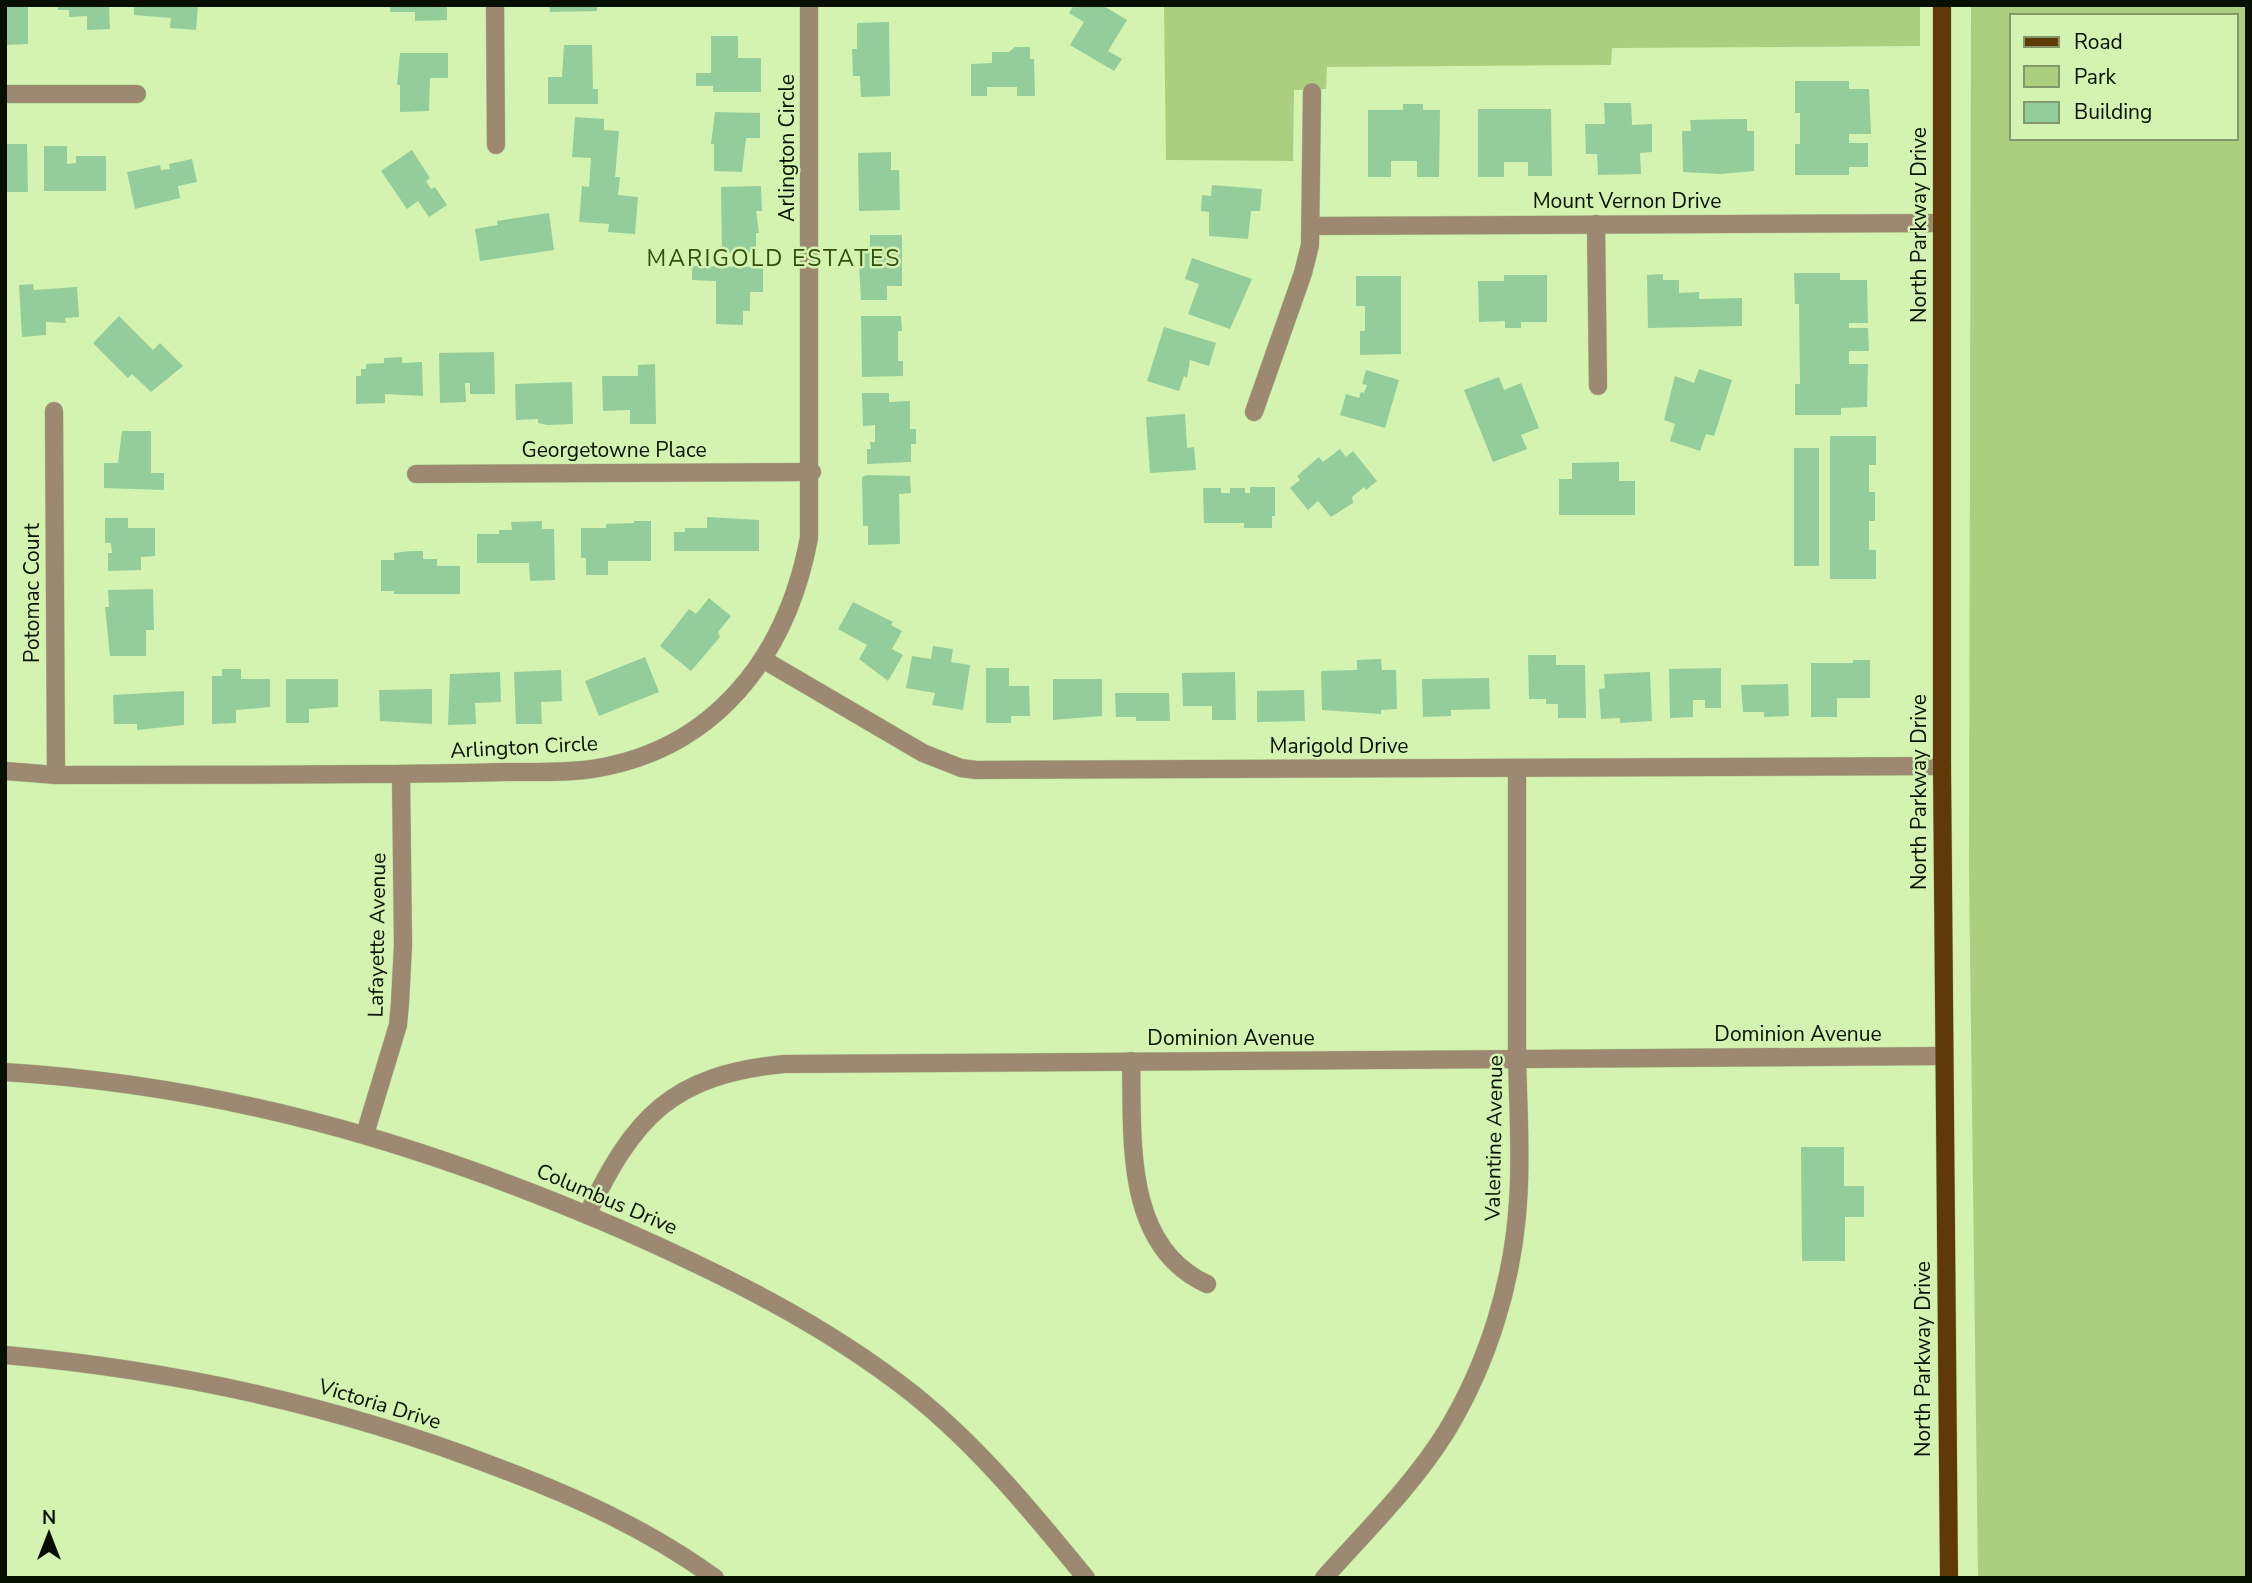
<svg xmlns="http://www.w3.org/2000/svg" width="2252" height="1583" font-family="'Nunito Sans',sans-serif">
	<rect width="100%" height="100%" fill="#d4f3b0"/>
	<g fill="#abce7f" fill-rule="evenodd">
		<polygon points="1164,5 1920,5 1920,46 1612,48 1611,65 1327,67 1326,89 1294,90 1293,161 1166,160"/>
		<path d="M1971,5h276v1573h-269l-9,-706zM2012,16h224v122h-224z"/>
	</g>
	<g fill="#93cd9b">
		<polygon points="5,5 28,5 28,44 6,45"/>
		<polygon points="58,5 109,5 110,29 87,30 87,16 69,17 69,10 58,10"/>
		<polygon points="134,5 198,5 196,30 170,28 171,18 134,15"/>
		<polygon points="390,5 447,5 447,20 415,21 415,12 390,12"/>
		<polygon points="549,5 597,5 597,11 550,12"/>
		<polygon points="1074,5 1102,5 1127,20 1108,51 1122,59 1114,71 1070,45 1084,22 1069,13"/>
		<polygon points="889,22 890,96 861,97 860,76 853,76 852,49 857,49 857,23"/>
		<polygon points="711,36 738,36 738,58 761,58 761,92 713,92 713,86 696,86 696,73 711,73"/>
		<polygon points="564,45 592,45 593,89 598,89 598,104 548,104 548,77 562,77"/>
		<polygon points="1015,47 1030,47 1030,59 1034,59 1035,96 1017,96 1017,87 987,87 987,96 971,96 971,64 992,63 992,52 1009,52"/>
		<polygon points="400,53 448,53 448,78 430,78 429,111 400,112 400,85 397,85"/>
		<polygon points="1795,81 1849,81 1849,89 1869,89 1871,134 1849,134 1849,143 1868,143 1868,167 1849,167 1849,175 1795,175 1795,144 1800,144 1800,113 1795,113"/>
		<polygon points="1604,103 1631,103 1632,125 1652,124 1652,152 1640,153 1641,174 1598,175 1597,154 1586,154 1585,124 1605,124"/>
		<polygon points="1403,104 1423,104 1423,110 1440,110 1439,177 1417,177 1417,161 1391,161 1391,177 1368,177 1368,110 1403,110"/>
		<polygon points="1478,109 1551,109 1552,176 1528,176 1528,162 1504,162 1504,177 1478,177"/>
		<polygon points="715,112 760,113 760,138 746,138 742,172 714,171 714,144 711,144"/>
		<polygon points="575,117 604,119 604,130 619,131 615,177 620,177 618,195 638,197 635,234 608,232 609,224 579,222 582,186 589,187 591,158 572,157"/>
		<polygon points="1731,119 1747,119 1747,131 1754,131 1754,171 1720,174 1683,172 1682,131 1691,131 1690,120"/>
		<polygon points="5,144 27,144 28,192 5,192"/>
		<polygon points="44,146 67,146 67,164 76,163 76,156 106,156 106,191 44,191"/>
		<polygon points="412,150 430,178 426,181 431,189 435,187 447,205 429,217 418,201 407,209 381,171"/>
		<polygon points="891,152 891,170 899,170 900,210 859,211 858,153"/>
		<polygon points="192,159 197,182 178,186 180,198 135,209 127,172 160,165 161,170 170,169 169,164"/>
		<polygon points="1212,185 1262,189 1260,211 1251,211 1248,239 1209,236 1209,212 1201,211 1202,195 1211,196"/>
		<polygon points="761,186 762,211 756,211 759,233 756,233 756,252 722,253 721,187"/>
		<polygon points="549,213 554,250 480,261 475,229 498,225 497,221"/>
		<polygon points="870,235 902,235 902,286 887,286 887,300 861,300 859,264 863,264 863,253 870,253"/>
		<polygon points="1192,258 1252,279 1230,329 1188,314 1199,284 1185,279"/>
		<polygon points="692,266 763,267 763,292 750,292 750,311 743,311 743,325 716,324 716,281 692,280"/>
		<polygon points="1794,273 1840,273 1840,280 1867,280 1868,323 1849,323 1849,328 1868,328 1869,351 1849,351 1849,364 1868,364 1867,407 1841,408 1841,415 1795,415 1795,384 1800,384 1799,304 1795,304"/>
		<polygon points="1663,274 1663,280 1679,280 1679,293 1699,292 1699,299 1742,298 1742,326 1648,328 1647,275"/>
		<polygon points="1504,275 1547,275 1547,322 1521,322 1521,328 1505,328 1505,321 1479,322 1478,281 1504,281"/>
		<polygon points="1356,276 1401,276 1401,354 1360,355 1360,331 1365,331 1365,306 1356,306"/>
		<polygon points="33,284 34,290 77,287 79,317 65,318 66,323 46,322 46,335 22,337 19,285"/>
		<polygon points="119,316 153,350 160,343 183,366 151,392 132,374 128,378 93,343"/>
		<polygon points="861,316 901,316 902,331 898,331 898,361 903,361 903,376 862,377"/>
		<polygon points="1164,327 1216,343 1209,366 1190,360 1187,378 1184,376 1179,391 1147,381"/>
		<polygon points="494,352 495,394 470,394 470,383 465,383 466,402 440,403 439,353"/>
		<polygon points="402,357 402,363 422,362 423,396 385,394 385,403 356,404 356,376 361,376 361,369 366,369 366,364 384,363 384,358"/>
		<polygon points="655,364 656,424 630,424 630,410 603,411 602,376 638,376 638,365"/>
		<polygon points="1699,369 1732,380 1714,436 1706,434 1700,451 1670,441 1675,424 1664,420 1675,376 1694,383"/>
		<polygon points="1366,370 1399,380 1385,428 1340,415 1346,394 1359,398 1361,392 1364,393 1367,385 1362,384"/>
		<polygon points="1499,377 1504,390 1521,383 1539,428 1521,435 1527,449 1493,462 1464,390"/>
		<polygon points="572,382 573,424 547,425 538,423 538,419 516,420 515,384"/>
		<polygon points="862,393 889,393 889,402 910,401 910,429 916,429 916,444 911,444 911,462 867,464 867,449 871,449 870,442 875,442 875,425 863,426"/>
		<polygon points="1185,414 1187,448 1194,447 1196,470 1150,473 1146,417"/>
		<polygon points="122,431 151,431 151,473 164,473 164,490 104,488 104,463 118,463"/>
		<polygon points="1830,436 1876,436 1876,465 1869,465 1869,492 1875,492 1875,521 1869,521 1869,550 1876,550 1876,579 1830,579"/>
		<rect x="1794" y="448" width="25" height="118"/>
		<polygon points="1340,449 1346,457 1353,451 1377,481 1366,490 1364,487 1352,497 1353,503 1331,517 1318,501 1308,510 1290,488 1300,480 1297,476 1319,457 1323,462"/>
		<polygon points="1619,462 1619,481 1635,481 1635,515 1559,515 1559,479 1572,479 1572,463"/>
		<polygon points="867,475 910,476 911,493 899,494 900,544 868,545 868,526 863,526 862,477"/>
		<polygon points="1250,487 1275,487 1275,516 1272,516 1272,528 1244,528 1244,523 1204,523 1203,488 1221,488 1221,493 1230,493 1230,488 1245,488 1245,493 1250,493"/>
		<polygon points="707,517 759,520 759,551 674,551 674,532 685,532 685,528 707,528"/>
		<polygon points="105,518 128,518 128,528 155,528 155,556 141,557 141,570 108,571 108,553 112,553 111,543 105,543"/>
		<polygon points="542,521 542,529 554,529 555,580 530,581 529,563 477,563 477,534 499,534 499,530 512,530 511,522"/>
		<polygon points="634,521 651,521 651,561 608,561 608,575 586,575 586,558 581,558 581,528 606,528 606,524 634,523"/>
		<polygon points="411,551 423,551 423,559 437,559 437,566 460,566 460,594 394,594 394,591 381,591 381,560 394,560 394,553"/>
		<polygon points="153,589 154,630 146,630 146,656 110,656 105,607 109,607 108,590"/>
		<polygon points="709,598 731,616 718,632 720,637 691,671 660,646 689,609 696,614"/>
		<polygon points="853,602 893,622 891,625 902,631 892,649 903,655 888,681 859,659 867,645 838,629"/>
		<polygon points="933,646 953,649 951,662 970,665 963,710 932,705 935,693 906,688 912,656 931,659"/>
		<polygon points="1528,655 1556,655 1556,665 1585,665 1586,718 1558,718 1558,704 1546,704 1546,699 1529,699"/>
		<polygon points="645,657 659,692 599,716 585,681"/>
		<polygon points="1381,659 1382,670 1396,670 1397,709 1381,710 1381,714 1322,710 1321,671 1357,670 1357,660"/>
		<polygon points="1853,660 1870,660 1870,698 1837,698 1837,717 1811,717 1811,663 1853,663"/>
		<polygon points="986,668 1009,668 1009,686 1029,686 1030,716 1011,716 1011,723 986,723"/>
		<polygon points="1721,668 1721,708 1705,708 1705,700 1693,700 1693,717 1670,718 1669,669"/>
		<polygon points="222,669 241,669 241,679 270,679 270,707 236,710 236,723 212,724 212,676 222,676"/>
		<polygon points="561,670 562,701 541,702 542,724 516,724 514,672"/>
		<polygon points="500,672 501,702 475,703 476,724 448,725 450,674"/>
		<polygon points="1235,672 1236,720 1212,720 1212,706 1183,706 1182,673"/>
		<polygon points="1650,672 1652,721 1620,723 1620,718 1601,719 1599,689 1605,688 1604,674"/>
		<polygon points="1489,678 1490,709 1451,710 1451,716 1423,717 1422,679"/>
		<polygon points="286,679 338,679 338,707 309,709 309,723 286,723"/>
		<polygon points="1053,679 1102,679 1102,716 1053,720"/>
		<polygon points="1788,684 1789,716 1764,717 1764,712 1743,712 1741,685"/>
		<polygon points="432,689 432,724 380,721 379,690"/>
		<polygon points="1304,690 1305,721 1257,722 1257,691"/>
		<polygon points="184,691 184,725 137,730 137,724 114,724 113,695"/>
		<polygon points="1115,693 1169,693 1170,721 1136,721 1136,717 1116,717"/>
		<polygon points="1801,1147 1844,1147 1844,1186 1864,1186 1864,1217 1845,1217 1845,1261 1802,1261"/>
	</g>
	<g fill="none" stroke-linecap="round" stroke-linejoin="round">
		<g stroke="#b3cf94" stroke-width="19">
			<g id="minor">
				<polyline points="495,5 496,145"/>
				<polyline points="5,94 137,94"/>
				<polyline points="1596,224 1598,386"/>
				<polyline points="1312,226 1942,223"/>
				<polyline points="54,411 56,775"/>
				<polyline points="1254,412 1303,273 1310,245 1312,92"/>
				<polyline points="416,474 812,472"/>
				<polyline points="764,660 923,753 961,768 976,770 1942,766"/>
				<path d="M5,771l51,4c104,0 209,0 313,-1 46,0 92,-1 138,-2 28,0 57,1 85,-3 124,-19 195,-114 217,-231v-533"/>
				<path d="M1131,1061c2,77 -8,185 76,223"/>
				<path d="M5,1072c221,14 411,69 613,156 104,46 205,95 295,166 66,53 120,119 173,184"/>
				<polyline points="365,1134 398,1025 400,1003 403,945 401,774"/>
				<path d="M587,1215c47,-98 84,-140 197,-151l1159,-8"/>
				<path d="M5,1355c170,15 335,51 494,113 77,29 148,61 216,110"/>
				<path d="M1324,1578c42,-47 89,-93 122,-146 42,-69 67,-150 72,-230 4,-53 -1,-106 -1,-159 0,-92 0,-183 0,-275"/>
			</g>
		</g>
		<g stroke="#b3cf94" stroke-width="19">
			<polyline id="major" points="1942,5 1942,766 1949,1578"/>
		</g>
		<use href="#minor" stroke="#9d8871" stroke-width="18"/>
		<use href="#major" stroke="#5f3a08" stroke-width="18"/>
	</g>
	<g text-anchor="middle" stroke-width="5" stroke-linejoin="round" paint-order="stroke">
		<g font-size="21" fill="#060f00" stroke="#d4f3b0">
			<text transform="translate(787 148) rotate(-90)" y="7">Arlington Circle</text>
			<text x="1627" y="208">Mount Vernon Drive</text>
			<text transform="translate(1919 225) rotate(-90)" y="7">North Parkway Drive</text>
			<text x="614" y="457">Georgetowne Place</text>
			<text transform="translate(32 593) rotate(-90)" y="7">Potomac Court</text>
			<text x="1339" y="753">Marigold Drive</text>
			<text transform="translate(524 747) rotate(-3)" y="7">Arlington Circle</text>
			<text transform="translate(1919 792) rotate(-90)" y="7">North Parkway Drive</text>
			<text transform="translate(377 935) rotate(-89)" y="7">Lafayette Avenue</text>
			<text x="1798" y="1041">Dominion Avenue</text>
			<text x="1231" y="1045">Dominion Avenue</text>
			<text transform="translate(1494 1138) rotate(-89)" y="7">Valentine Avenue</text>
			<text transform="translate(607 1199) rotate(23)" y="7">Columbus Drive</text>
			<text transform="translate(1923 1359) rotate(-90)" y="7">North Parkway Drive</text>
			<text transform="translate(380 1404) rotate(17)" y="7">Victoria Drive</text>
		</g>
		<g font-size="23" letter-spacing="2" fill="#354d0a" stroke="#d4f3b0">
			<text x="774" y="266">MARIGOLD ESTATES</text>
		</g>
	</g>
	<rect width="2252" height="1583" fill="none" stroke="#060f00" stroke-width="14"/>
	<rect x="2010" y="14" width="228" height="126" fill="#d4f3b0" stroke="#82986a" stroke-width="2"/>
	<rect x="2024" y="37" width="35" height="10" fill="#5f3a08" stroke="#82986a" stroke-width="2"/>
	<text x="2074" y="49" font-size="21" fill="#060f00">Road</text>
	<rect x="2024" y="66" width="35" height="21" fill="#abce7f" stroke="#82986a" stroke-width="2"/>
	<text x="2074" y="84" font-size="21" fill="#060f00">Park</text>
	<rect x="2024" y="102" width="35" height="21" fill="#93cd9b" stroke="#82986a" stroke-width="2"/>
	<text x="2074" y="119" font-size="21" fill="#060f00">Building</text>
	<g transform="translate(49 1534)" stroke="#d4f3b0" stroke-width="5" paint-order="stroke">
	<path d="M0-5L12 26L0 18L-12 26Z" fill="#060f00"/>
	<text y="-10" font-size="19" font-weight="bold" text-anchor="middle" fill="#060f00">N</text>
	</g>
</svg>
